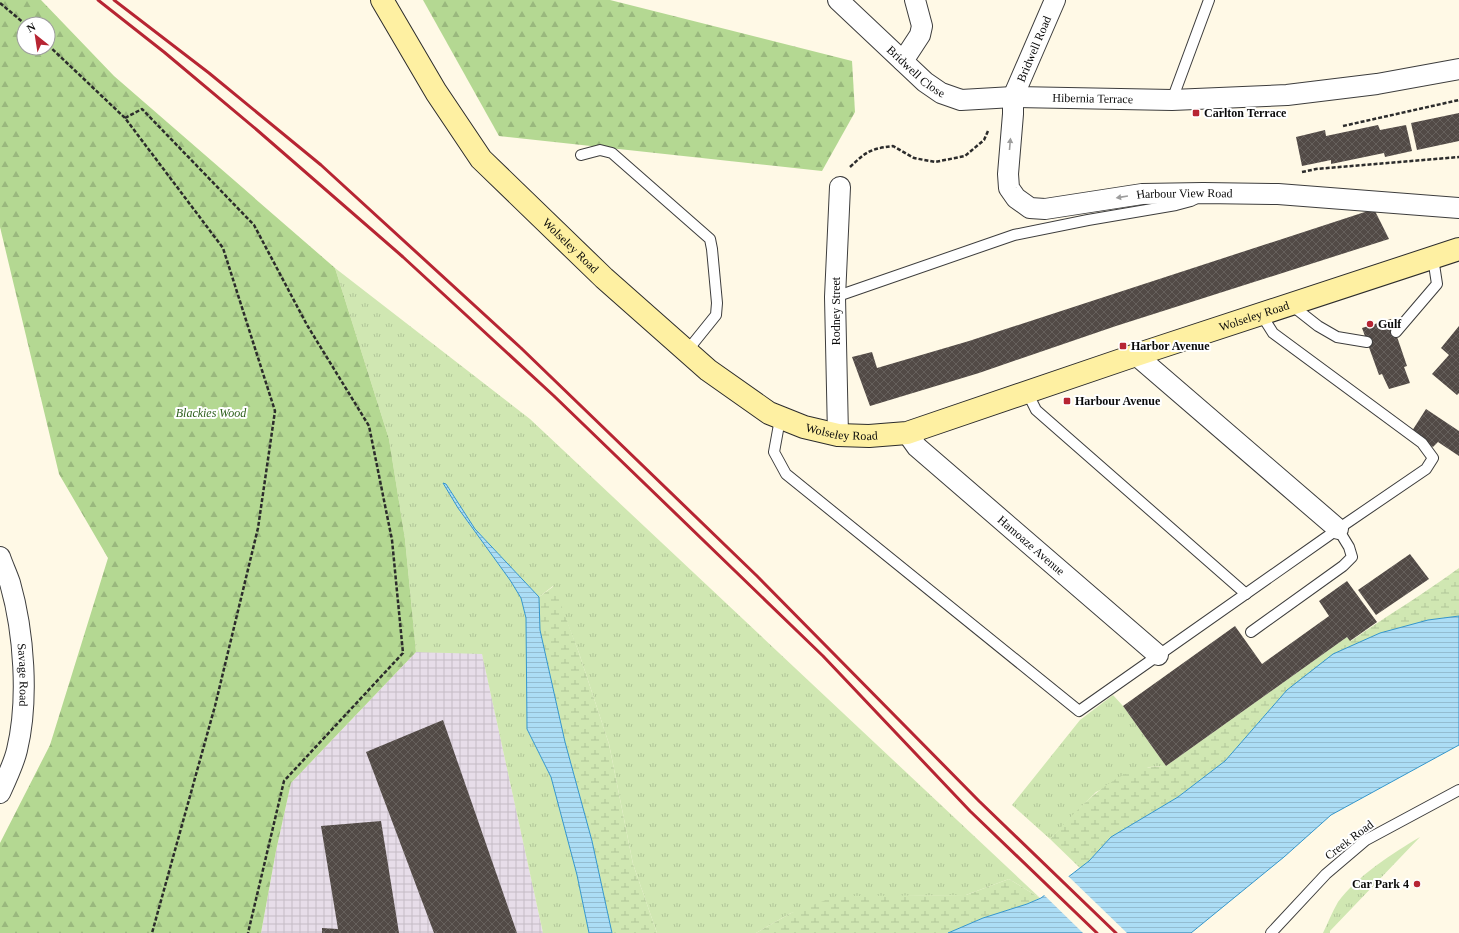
<svg xmlns="http://www.w3.org/2000/svg" width="1459" height="933" font-family="'Times New Roman',serif">
	<defs>
		<pattern id="industrial-grid" width="8" height="8" patternUnits="userSpaceOnUse"><rect width="8" height="8" fill="#e7dde9"/><path d="M0 4h8M4 0v8" fill="none" stroke="#c5bcc6"/></pattern>
		<pattern id="grass-tufts" width="24" height="20" patternUnits="userSpaceOnUse"><rect width="24" height="20" fill="#d0e7b2"/><path d="M3 7l-1-3M5 7V3M7 7l1-3M15 17l-1-3M17 17v-4M19 17l1-3" fill="none" stroke="#b1c598"/></pattern>
		<pattern id="forest-firs" width="22" height="20" patternUnits="userSpaceOnUse"><rect width="22" height="20" fill="#b4d892"/><path d="M5 1l3.5 6h-7zM16 11l3.5 6h-7z" fill="#99b87d"/></pattern>
		<pattern id="wetland-marsh" width="20" height="14" patternUnits="userSpaceOnUse"><rect width="20" height="14" fill="#d0e7b2"/><path d="M1 5h8M5 5V1M11 12h8M15 12V8" fill="none" stroke="#b1c598"/></pattern>
		<pattern id="water-rules" width="6" height="5" patternUnits="userSpaceOnUse"><rect width="6" height="5" fill="#acddf5"/><path d="M0 2.5h6" fill="none" stroke="#93bcd1"/></pattern>
		<pattern id="building-cross-hatch" width="8" height="8" patternUnits="userSpaceOnUse"><rect width="8" height="8" fill="#524a46"/><path d="M0 0l8 8M0 8l8-8" fill="none" stroke="#66605c"/></pattern>
	</defs>
	<rect width="100%" height="100%" fill="#fff9e6"/>
	<polygon fill="url(#industrial-grid)" points="416,652 482,653 543,933 261,933 276,851 291,783"/>
	<g fill="url(#grass-tufts)">
		<polygon points="335,268 530,419 1040,898 1009,879 966,895 902,896 791,913 756,933 657,933 633,864 609,744 579,653 553,586 539,597 475,529 446,484 443,483 458,508 510,580 521,598 526,618 527,729 551,777 577,875 589,933 543,933 482,654 416,652 405,539 389,439"/>
		<polygon points="1113,695 1123,706 1166,766 1149,767 1096,792 1050,839 1012,805 1080,720"/>
		<path d="M1420,837l-90,94v2h-7c5,-10 9,-21 15,-31 19,-26 55,-49 82,-65z"/>
	</g>
	<g fill="url(#forest-firs)" fill-rule="evenodd">
		<path d="M0,0h41l73,76 221,192 54,171 16,100 11,113 -125,131 -15,68 -15,82h-261v-90l50,-98 58,-187 -49,-84 -59,-247zM24,24h24v24h-24z"/>
		<polygon points="423,0 610,0 852,61 855,112 822,171 499,136"/>
	</g>
	<g fill="url(#wetland-marsh)">
		<path d="M1459,568v48l-31,4 -141,70 -62,71 -47,36 -67,40 -22,24 -9,7 -30,-29c24,-25 47,-53 80,-67 11,-5 24,-5 36,-6l181,-129 4,4c35,-25 73,-47 108,-73z"/>
		<polygon points="554,586 579,653 609,744 633,864 657,933 612,933 592,841 565,742 540,630 539,597"/>
		<polygon points="1009,879 1040,898 1027,904 983,918 948,933 756,933 791,913 837,896 966,895"/>
	</g>
	<g fill="url(#water-rules)" stroke="#3496cb">
		<polygon points="443,483 446,484 475,529 539,597 540,630 565,742 592,841 612,933 589,933 577,875 551,777 527,729 526,618 521,598 510,580 458,508"/>
		<polygon points="1459,616 1459,745 1331,815 1284,857 1191,933 948,933 983,918 1027,904 1041,898 1089,861 1111,837 1178,797 1225,761 1287,690 1333,654 1380,633 1428,620"/>
	</g>
	<polygon fill="#fff9e6" points="1067,875 1127,933 1083,933 1043,894"/>
	<g fill="url(#building-cross-hatch)">
		<polygon points="1459,113 1459,141 1417,150 1411,123"/>
		<polygon points="1378,125 1380,130 1406,125 1412,151 1385,157 1384,153 1331,164 1331,160 1302,166 1296,137 1325,130 1326,136"/>
		<polygon points="1374,209 1389,239 1116,326 979,373 870,406 852,357 872,352 877,368 969,341"/>
		<polygon points="1391,319 1407,366 1404,367 1410,383 1389,389 1382,374 1379,375 1362,328"/>
		<polygon points="1459,326 1459,393 1457,395 1432,374 1449,355 1441,348"/>
		<polygon points="1426,409 1459,431 1459,456 1438,442 1433,447 1412,431"/>
		<polygon points="1410,554 1429,579 1376,615 1358,590"/>
		<polygon points="1347,581 1377,622 1350,641 1347,637 1166,766 1123,706 1235,626 1262,664 1329,616 1319,601"/>
		<polygon points="443,720 517,933 434,933 366,752"/>
		<polygon points="381,821 399,933 322,933 322,928 338,929 321,826"/>
	</g>
	<g fill="none" stroke-linecap="round" stroke-linejoin="round">
		<g stroke="#3d3d3d" stroke-width="12">
			<g id="lane">
				<polyline points="1172,100 1209,0"/>
				<polyline points="581,155 600,150 612,153 710,239 712,249 717,303 716,315 687,351"/>
				<polyline points="835,297 1014,235 1088,220 1176,205 1191,201 1195,199"/>
				<polyline points="1290,304 1318,326 1337,337 1367,342"/>
				<polyline points="1396,332 1437,284 1433,258"/>
				<polyline points="1027,392 1036,410 1246,594"/>
				<polyline points="780,419 774,452 786,474 1079,711 1338,529 1426,469 1433,458 1422,443 1273,333 1261,314"/>
				<polyline points="1251,632 1343,566 1352,557 1349,547 1338,529"/>
				<polyline points="1271,933 1326,874 1366,840 1459,790"/>
			</g>
		</g>
		<g stroke="#3d3d3d" stroke-width="22">
			<g id="street">
				<path id="s1" d="M838,0l87,82 16,11 20,7 52,-3 159,3 115,-5 90,-11 82,-15"/>
				<path id="s2" d="M1055,0l-42,97v17l-5,60 1,14 7,10 14,10 15,1 97,-15 61,-1 75,1 181,14"/>
				<polyline points="903,61 920,35 922,26 915,0"/>
				<polyline points="1136,355 1338,529"/>
				<path id="s3" d="M907,433l10,14 241,208"/>
				<polyline points="838,435 835,297 840,187"/>
				<path id="s4" d="M0,557c3,9 7,17 10,26 14,49 19,117 7,167 -3,13 -11,30 -17,43"/>
			</g>
		</g>
		<g stroke="#2c2c2c" stroke-width="24">
			<g id="secondary">
				<path id="s5" d="M382,0l54,92 45,67 123,119 104,92 61,43 35,14 34,8 31,1 38,-3 229,-78 323,-106"/>
			</g>
		</g>
		<g stroke="#2c2c2c" stroke-width="2.5" stroke-dasharray="4 2" stroke-linecap="butt">
			<polyline points="0,3 25,24"/>
			<polyline points="48,45 125,118 223,248 275,411 258,528 215,706 152,933"/>
			<polyline points="125,118 142,109 254,225 307,325 369,426 392,540 403,653 284,781 248,933"/>
			<polyline points="1343,126 1459,100"/>
			<path d="M850,167c17,-16 20,-18 43,-21l21,12 21,4 30,-6 19,-16 4,-9"/>
			<polyline points="1302,172 1316,169 1459,157"/>
		</g>
		<use href="#lane" stroke="#fff" stroke-width="10"/>
		<use href="#street" stroke="#fff" stroke-width="20"/>
		<use href="#secondary" stroke="#fef0a2" stroke-width="22"/>
		<g stroke="#b72533" stroke-width="3">
			<polyline points="98,0 164,52 257,130 403,257 554,396 823,656 970,811 1097,933"/>
			<polyline points="114,0 209,73 321,165 521,348 757,576 979,801 1116,933"/>
		</g>
	</g>
	<defs><path id="oneway-solid" d="M-6-.8H1V-3.2L6.5 0L1 3.2V.8H-6Z"/></defs>
	<g fill="#9d9d9d">
		<use href="#oneway-solid" transform="translate(1010 144) rotate(-85)"/>
		<use href="#oneway-solid" transform="translate(1122 197) rotate(171)"/>
	</g>
	<g fill="#b72533" stroke="#fff" stroke-width="1.5">
		<rect x="1192" y="109" width="8" height="8" rx="2"/>
		<circle cx="1370" cy="324" r="4"/>
		<rect x="1119" y="342" width="8" height="8" rx="2"/>
		<rect x="1063" y="397" width="8" height="8" rx="2"/>
		<circle cx="1417" cy="884" r="4"/>
	</g>
	<g text-anchor="middle" stroke-width="4" stroke-linejoin="round" paint-order="stroke">
		<g font-size="12" fill="#0a0a0a" stroke="#fff">
			<text transform="translate(1034 49) rotate(-67)" y="4">Bridwell Road</text>
			<text dy="4" stroke="none"><textPath href="#s1" startOffset="106">Bridwell Close</textPath></text>
			<text dy="4" stroke="none"><textPath href="#s1" startOffset="292">Hibernia Terrace</textPath></text>
			<text dy="4" stroke="none"><textPath href="#s2" startOffset="382">Harbour View Road</textPath></text>
			<text dy="4" stroke="none"><textPath href="#s5" startOffset="312">Wolseley Road</textPath></text>
			<text transform="translate(836 311) rotate(-90)" y="4">Rodney Street</text>
			<text dy="4" stroke="none"><textPath href="#s5" startOffset="1080">Wolseley Road</textPath></text>
			<text dy="4" stroke="none"><textPath href="#s5" startOffset="648">Wolseley Road</textPath></text>
			<text dy="4" stroke="none"><textPath href="#s3" startOffset="168">Hamoaze Avenue</textPath></text>
			<text dy="4" stroke="none"><textPath href="#s4" startOffset="121">Savage Road</textPath></text>
			<text transform="translate(1349 840) rotate(-37)" y="4">Creek Road</text>
		</g>
		<g font-size="12" font-weight="bold" fill="#0a0a0a" stroke="#fff" text-anchor="start">
			<text x="1204" y="117">Carlton Terrace</text>
			<text x="1378" y="328">Gulf</text>
			<text x="1131" y="350">Harbor Avenue</text>
			<text x="1075" y="405">Harbour Avenue</text>
			<text x="1409" y="888" text-anchor="end">Car Park 4</text>
		</g>
		<g font-size="12" font-style="italic" fill="#2d5f1c" stroke="#fff">
			<text x="211" y="417">Blackies Wood</text>
		</g>
	</g>
	<g transform="translate(36 36) rotate(330)"><circle r="19" fill="#ffffff" stroke="#9d9d9d"/>
	<path d="M0-3L7 15L0 10L-7 15Z" fill="#b72533"/>
	<text y="-6" font-size="11" font-weight="bold" text-anchor="middle" fill="#0a0a0a">N</text>
	</g>
</svg>
